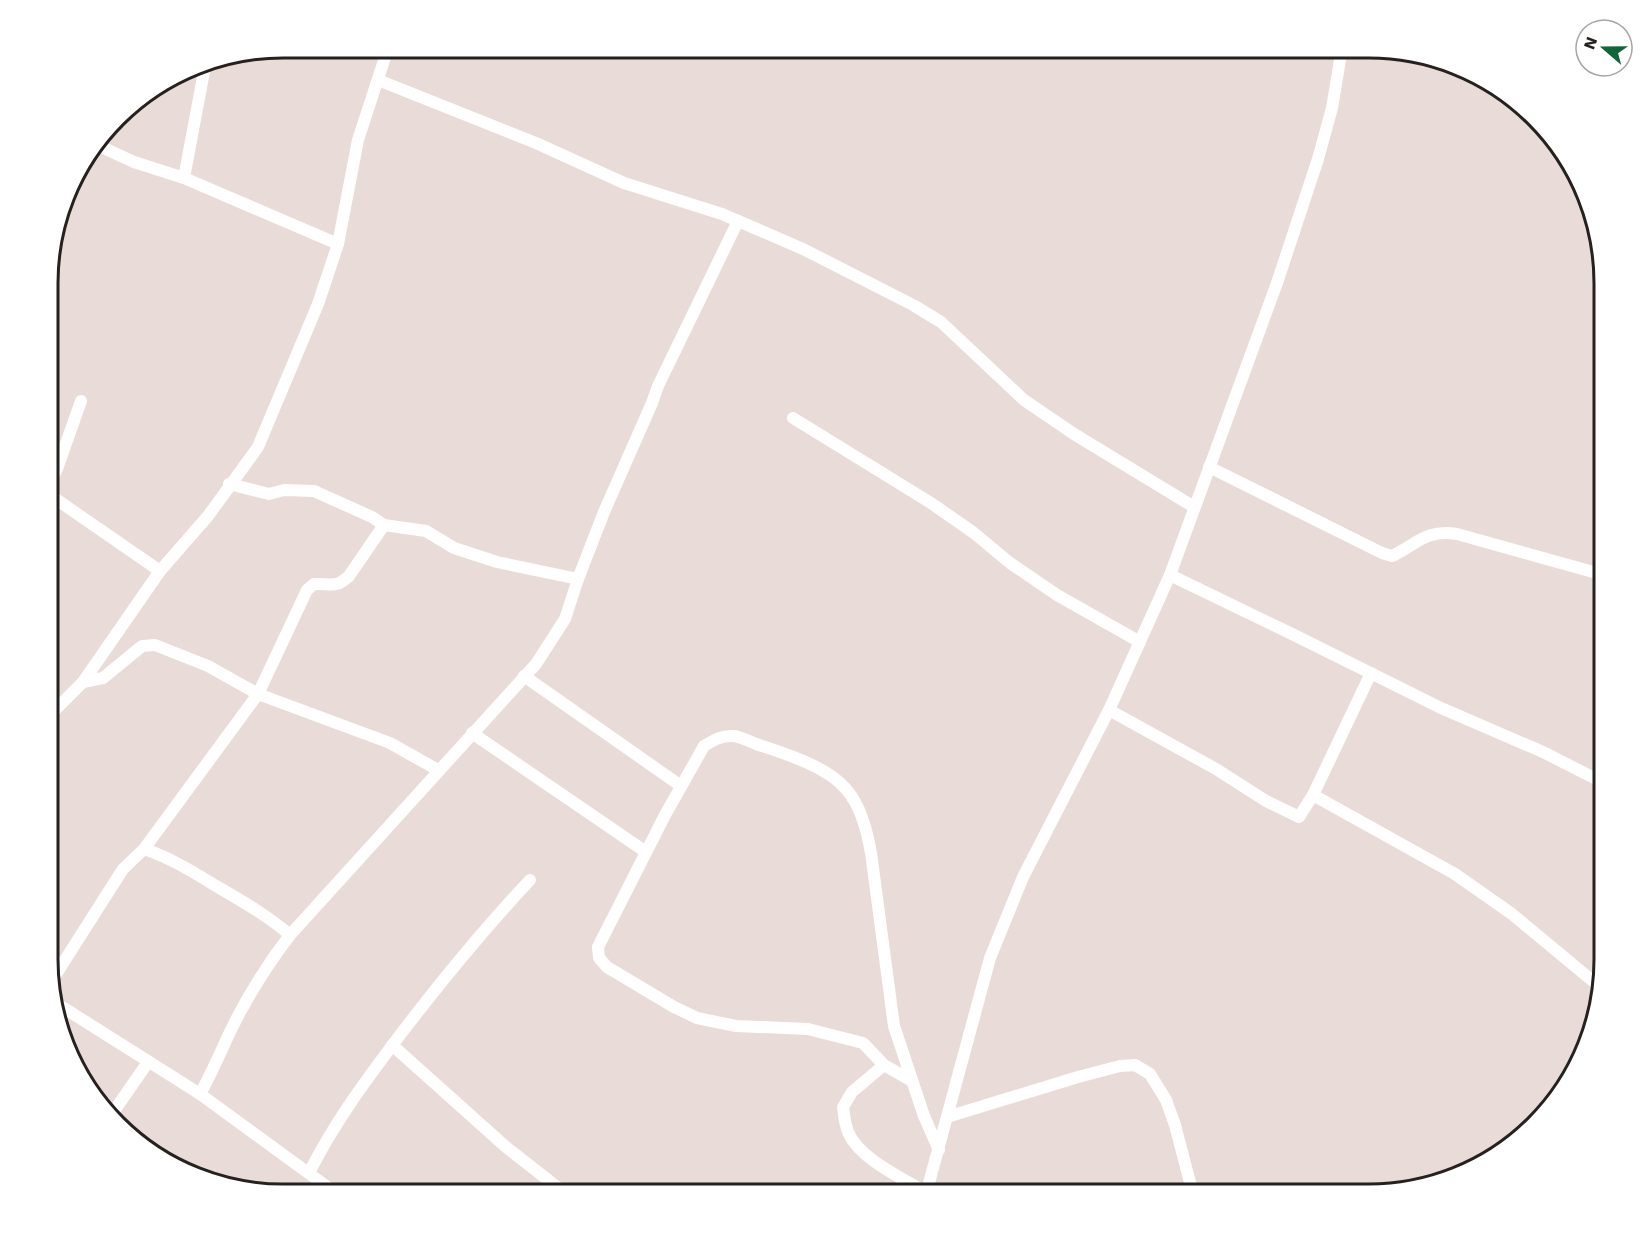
<svg xmlns="http://www.w3.org/2000/svg" width="1652" height="1242" font-family="'Work Sans',sans-serif">
	<rect width="100%" height="100%" fill="#e9dbd8"/>
	<g fill="none" stroke-linecap="round" stroke-linejoin="round">
		<g stroke="#fff" stroke-width="12">
			<polyline points="378,80 536,143 624,183 722,214 803,249 913,305 941,322 1024,400 1074,434 1194,507"/>
			<polyline points="97,145 134,162 184,178 338,244"/>
			<polyline points="184,178 206,61"/>
			<polyline points="793,418 931,503 974,533 1010,563 1057,595 1140,642"/>
			<path d="M1209,467l173,86 10,3c25,-12 34,-27 65,-22l147,41"/>
			<polyline points="50,482 57,469 81,401"/>
			<polyline points="229,484 269,494 284,490 314,491 372,517 384,525 426,531 454,548 497,562 578,579"/>
			<polyline points="50,495 160,571"/>
			<polyline points="1170,575 1292,634 1441,708 1543,752 1604,783"/>
			<polyline points="524,676 681,786"/>
			<polyline points="83,682 103,678 142,646 155,645 208,666 258,694 390,743 438,770"/>
			<polyline points="1109,710 1216,769 1266,801 1299,817 1313,795 1371,673"/>
			<polyline points="49,716 83,682 160,571 208,516 258,447 318,304 338,244 358,140 388,48"/>
			<polyline points="472,733 646,852"/>
			<polyline points="1313,795 1455,874 1512,914 1600,987"/>
			<path d="M144,849l114,-155 49,-104 7,-6c18,-1 21,5 35,-8l35,-51"/>
			<path d="M51,982l72,-113 21,-20c28,9 54,26 79,41 24,14 46,27 67,45"/>
			<polyline points="56,1003 200,1094 337,1194"/>
			<polyline points="392,1045 506,1147 566,1194"/>
			<path d="M884,1065l-32,27 -9,15c1,9 2,19 6,27 11,25 55,45 78,59"/>
			<path d="M912,1081l-28,-16 -21,-22 -55,-14 -72,-3 -39,-8 -23,-11 -67,-40 -8,-9 -1,-11 67,-132 39,-69c10,-6 18,-11 30,-10 7,1 15,5 22,8 27,9 71,22 90,45 15,17 21,42 25,64l23,173 30,90 15,34"/>
			<path d="M200,1094c14,-25 24,-51 37,-76 15,-29 33,-57 53,-83l246,-271 29,-45 13,-40 26,-67 48,-109 6,-17 80,-165"/>
			<polyline points="112,1114 148,1062"/>
			<polyline points="947,1117 1078,1077 1120,1066 1135,1065 1150,1074 1166,1100 1175,1125 1193,1194"/>
			<path d="M309,1173c25,-50 57,-93 91,-138 42,-55 82,-104 130,-155"/>
			<polyline points="926,1194 990,958 1023,877 1109,710 1170,575 1277,283 1318,159 1332,108 1342,48"/>
		</g>
	</g>
	<path d="M0 0H1652V1242H0ZM283 58H1369A225 225 0 0 1 1594 283V959A225 225 0 0 1 1369 1184H283A225 225 0 0 1 58 959V283A225 225 0 0 1 283 58Z" fill="#fff" fill-rule="evenodd"/>
	<path fill="none" stroke="#25211f" stroke-width="3" d="M283 58H1369A225 225 0 0 1 1594 283V959A225 225 0 0 1 1369 1184H283A225 225 0 0 1 58 959V283A225 225 0 0 1 283 58Z"/>
	<g transform="translate(1604 48) rotate(290)"><circle r="28" fill="#ffffff" stroke="#a8a6a5" stroke-width="1.5"/>
	<path d="M0-4.5L10 22L0 15L-10 22Z" fill="#106638"/>
	<text y="-9" font-size="16" font-weight="bold" text-anchor="middle" fill="#25211f">N</text>
	</g>
</svg>
